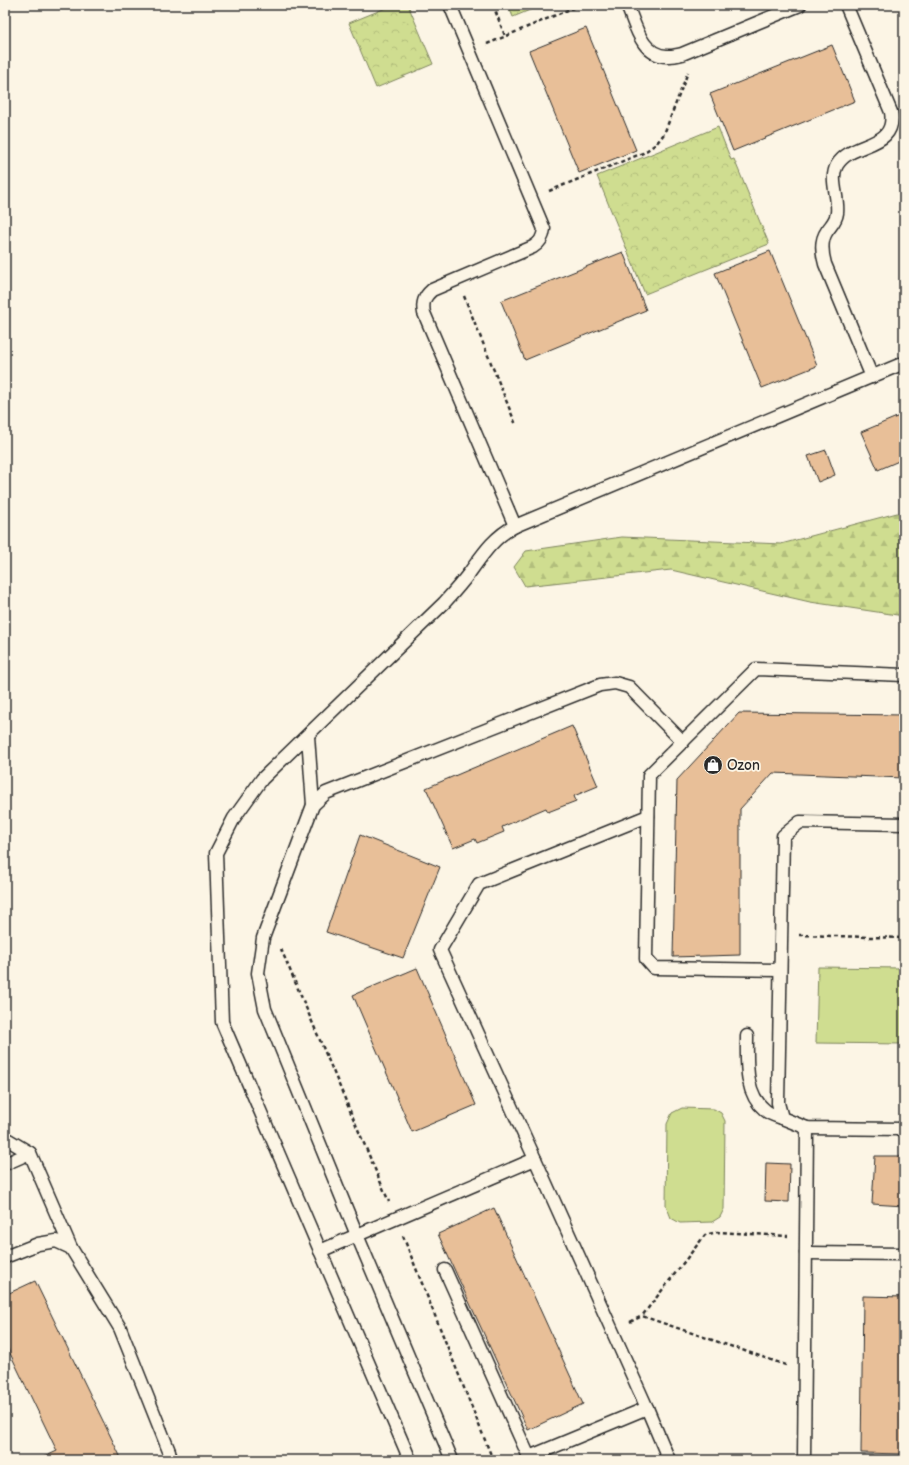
<svg xmlns="http://www.w3.org/2000/svg" width="909" height="1465" font-family="'Balsamiq Sans',sans-serif">
	<defs>
		<pattern id="forest-firs" width="22" height="20" patternUnits="userSpaceOnUse"><rect width="22" height="20" fill="#cfdd90"/><path d="M5 1l3.5 6h-7zM16 11l3.5 6h-7z" fill="#b2be7c"/></pattern>
		<pattern id="park-crowns" width="20" height="18" patternUnits="userSpaceOnUse"><rect width="20" height="18" fill="#cfdd90"/><path d="M2 6a3 3 0 1 1 6 0M12 15a3 3 0 1 1 6 0" fill="none" stroke="#b2be7c"/></pattern>
	</defs>
	<rect width="100%" height="100%" fill="#fcf5e5"/>
	<filter id="ink" filterUnits="userSpaceOnUse"><feTurbulence type="fractalNoise" baseFrequency=".025" numOctaves="2"/><feDisplacementMap in="SourceGraphic" scale="8" xChannelSelector="R" yChannelSelector="G"/><feConvolveMatrix kernelMatrix="1 2 1 2 8 2 1 2 1" color-interpolation-filters="sRGB"/></filter>
	<g filter="url(#ink)">
		<g fill="#cfdd90" stroke="#7d845e">
			<polygon points="818,967 904,968 904,1044 816,1043"/>
			<polygon points="682,1108 714,1109 721,1113 725,1121 724,1209 720,1217 712,1222 680,1223 671,1218 666,1205 667,1124 672,1113"/>
		</g>
		<polygon fill="url(#forest-firs)" stroke="#7d845e" points="897,513 904,514 904,616 810,602 671,570 525,586 514,567 526,551 622,537 781,544"/>
		<g fill="url(#park-crowns)" stroke="#7d845e">
			<polygon points="393,5 408,5 433,64 376,88 349,23"/>
			<polygon points="508,5 542,5 513,17"/>
			<polygon points="718,127 731,160 734,159 769,244 645,294 597,176"/>
		</g>
		<g fill="#e8bf98" stroke="#2b2b2b">
			<polygon points="586,28 636,150 579,173 529,51"/>
			<polygon points="832,45 855,101 733,151 710,94"/>
			<polygon points="770,251 817,366 762,388 715,273"/>
			<polygon points="623,252 646,310 525,360 501,301"/>
			<polygon points="904,414 904,468 901,460 878,470 861,432"/>
			<polygon points="826,450 835,475 818,482 808,456"/>
			<polygon points="739,713 904,715 904,778 773,773 740,809 740,955 673,957 677,780"/>
			<polygon points="572,726 598,786 574,796 576,801 548,812 546,808 502,827 504,832 477,843 475,839 453,848 426,788"/>
			<polygon points="360,835 440,867 403,958 326,932"/>
			<polygon points="417,968 476,1105 412,1132 353,995"/>
			<polygon points="875,1156 904,1156 904,1206 872,1204"/>
			<polygon points="766,1163 790,1164 789,1202 765,1201"/>
			<polygon points="494,1208 583,1404 528,1430 438,1234"/>
			<polygon points="35,1281 122,1460 38,1460 57,1451 5,1343 5,1295"/>
			<polygon points="863,1296 904,1297 904,1454 861,1453"/>
		</g>
		<g fill="none" stroke-linecap="round" stroke-linejoin="round">
			<g stroke="#2b2b2b" stroke-width="15">
				<g id="service">
					<path d="M450,5l94,224c-1,9 -4,14 -11,18l-101,43c-8,7 -10,13 -8,23l91,213 389,-163"/>
					<path d="M627,5c8,19 15,53 42,51 4,0 9,-1 13,-2l118,-49"/>
					<path d="M846,5l45,107c6,38 -39,28 -54,53 -8,14 2,32 0,48 -1,8 -6,12 -10,18 -7,10 -5,22 -2,33l47,113"/>
					<polyline points="308,736 313,805"/>
					<polyline points="904,824 800,822 783,836 778,1103 782,1118 807,1128 904,1129"/>
					<polyline points="780,970 654,968 646,959 649,775 756,669 904,675"/>
					<path d="M747,1036c0,25 -3,57 18,74 4,4 11,6 17,8"/>
					<polyline points="5,1138 30,1153 71,1248"/>
					<polyline points="535,1159 440,950 479,884 648,816"/>
					<polyline points="5,1164 30,1153"/>
					<polyline points="320,1251 535,1159 647,1408 669,1460"/>
					<polyline points="806,1253 904,1254"/>
					<polyline points="5,1257 38,1244 56,1241 71,1248 120,1328 169,1451 171,1460"/>
					<polyline points="445,1270 529,1457 647,1408"/>
					<path d="M410,1460l-188,-438 -6,-169 18,-35 28,-39 182,-176c9,-10 18,-20 26,-31 13,-18 24,-35 45,-46"/>
					<polyline points="452,1460 357,1235 265,1009 258,973 263,938 313,805 326,793 600,685 615,683 629,687 683,742"/>
					<polyline points="804,1460 807,1128"/>
				</g>
			</g>
			<g stroke="#2b2b2b" stroke-width="2.5" stroke-dasharray="4 3" stroke-linecap="butt">
				<polyline points="493,5 505,36"/>
				<polyline points="487,44 580,5"/>
				<polyline points="549,191 643,153 656,144 664,134 688,72"/>
				<polyline points="464,296 516,425"/>
				<polyline points="799,935 904,938"/>
				<polyline points="281,949 389,1202"/>
				<polyline points="403,1236 493,1460"/>
				<polyline points="630,1322 642,1316"/>
				<polyline points="786,1365 642,1316 705,1235 717,1232 788,1236"/>
			</g>
			<use href="#service" stroke="#fcf5e5" stroke-width="12"/>
		</g>
	</g>
	<defs>
		<g id="shop-disc" transform="scale(1)"><circle r="9.5" fill="#2b2b2b" stroke="#fcf5e5"/><path d="M-5-2.5h2.3a2.7 3.5 0 0 1 5.4 0H5L5.5 6h-11ZM-1.5-2.5h3a1.5 2.3 0 0 0-3 0Z" fill="#fff"/></g>
	</defs>
	<g fill-rule="evenodd">
		<use href="#shop-disc" x="713" y="765"/>
	</g>
	<g text-anchor="middle" stroke-width="3.5" stroke-linejoin="round" paint-order="stroke">
		<g font-size="14" fill="#2b2b2b" stroke="#fcf5e5" text-anchor="start">
			<text x="727" y="770">Ozon</text>
		</g>
	</g>
	<rect width="909" height="1465" fill="none" stroke="#fcf5e5" stroke-width="20"/>
	<rect x="10" y="10" width="889" height="1445" fill="none" stroke="#2b2b2b" stroke-width="1.5" filter="url(#ink)"/>
</svg>
